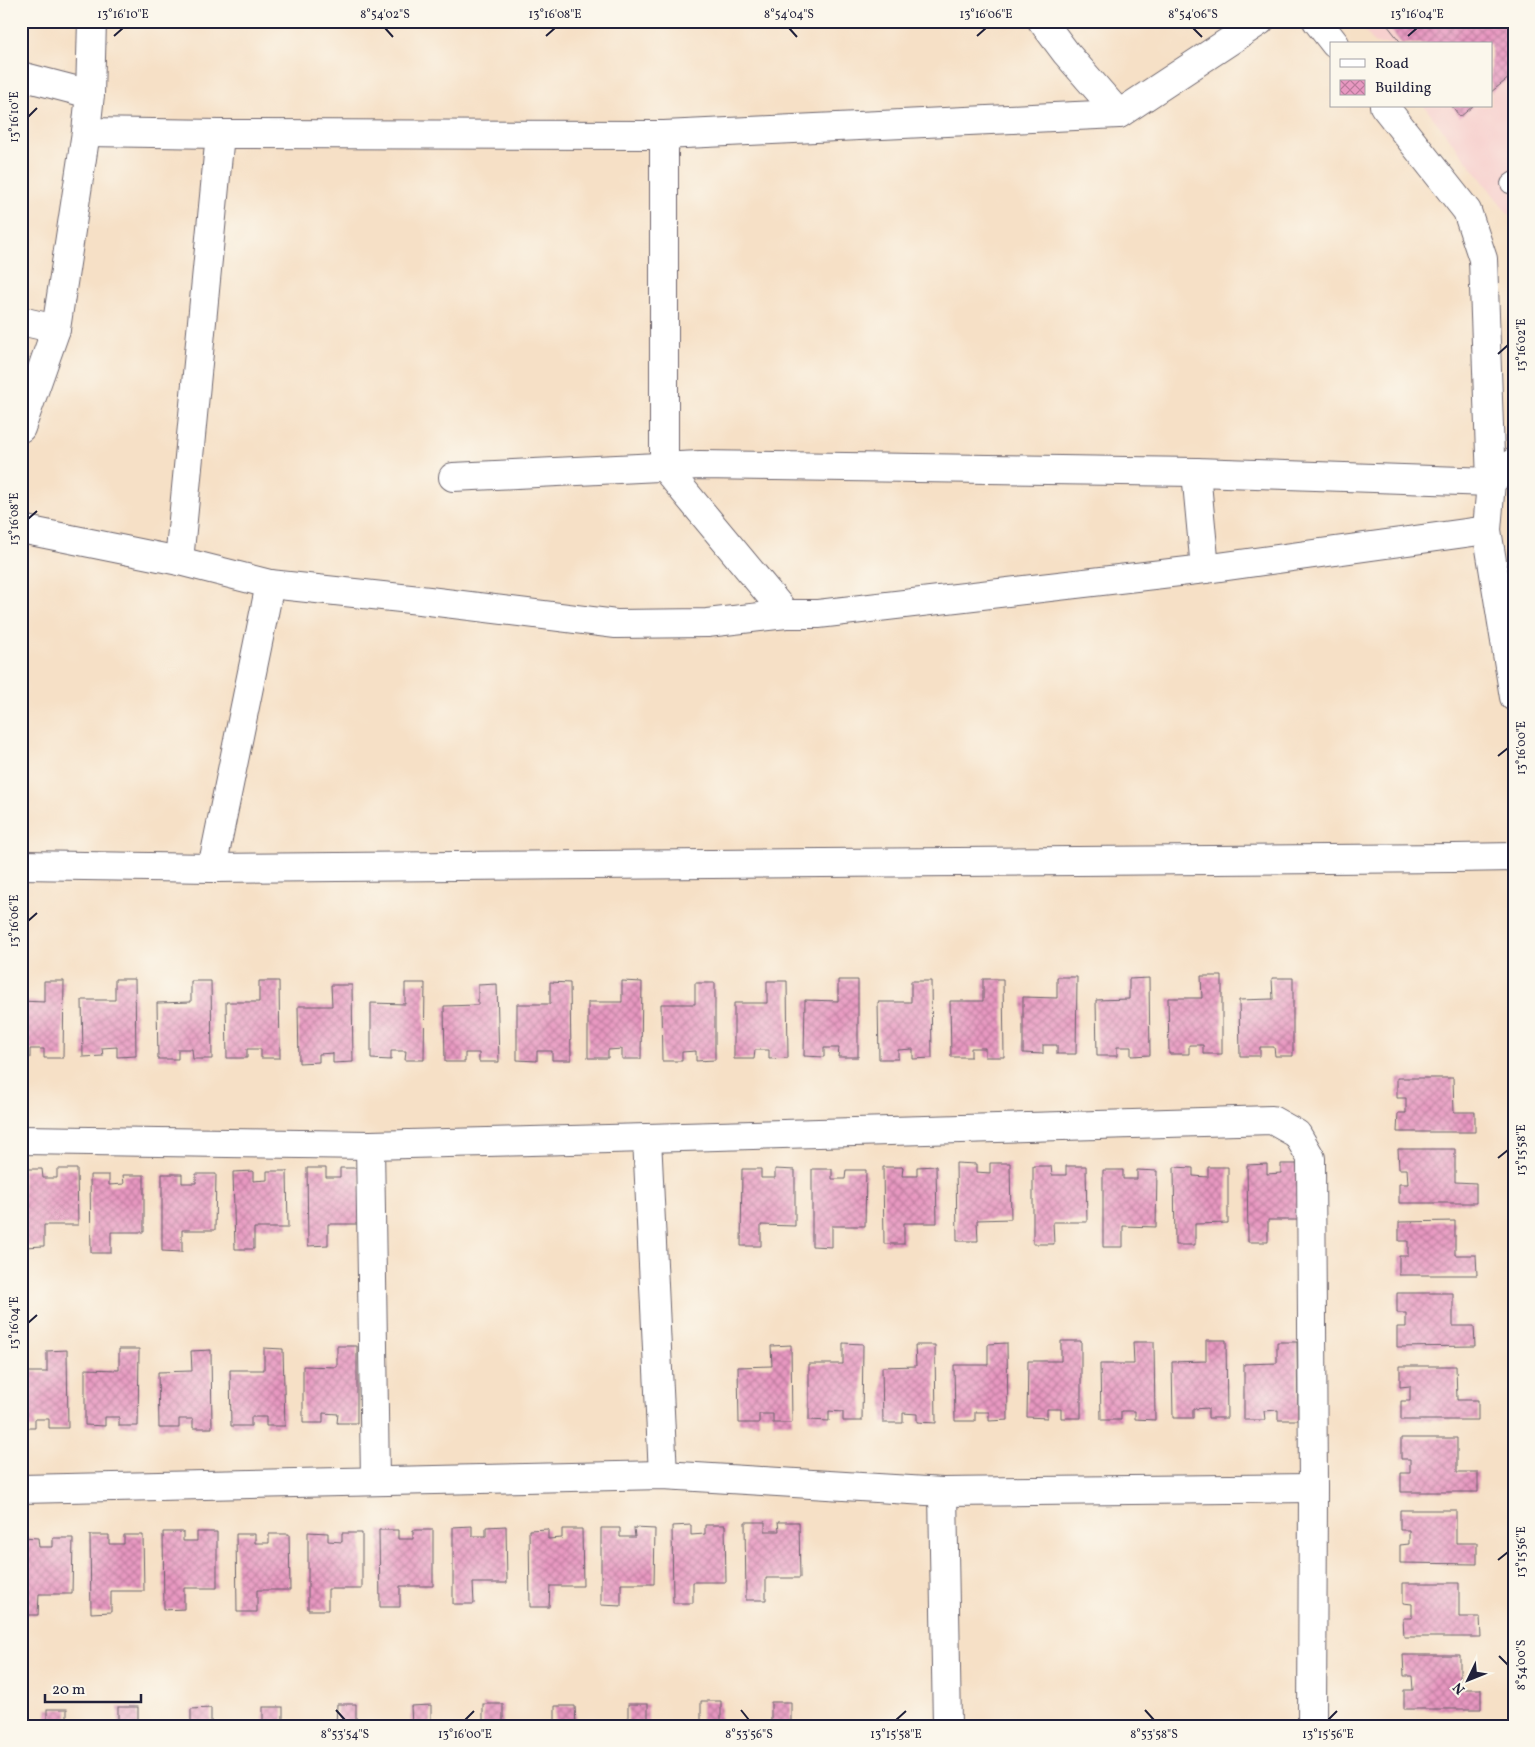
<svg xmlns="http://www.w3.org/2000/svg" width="1535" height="1747" font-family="Vollkorn,serif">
	<defs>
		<pattern id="building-cross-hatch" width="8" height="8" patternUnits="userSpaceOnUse" patternTransform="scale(1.25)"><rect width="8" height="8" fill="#e898c1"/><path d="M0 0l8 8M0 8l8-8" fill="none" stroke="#bc7c9e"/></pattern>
	</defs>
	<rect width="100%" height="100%" fill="#fbf7ec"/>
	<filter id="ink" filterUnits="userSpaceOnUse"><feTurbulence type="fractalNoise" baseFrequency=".02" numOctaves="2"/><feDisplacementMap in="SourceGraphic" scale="10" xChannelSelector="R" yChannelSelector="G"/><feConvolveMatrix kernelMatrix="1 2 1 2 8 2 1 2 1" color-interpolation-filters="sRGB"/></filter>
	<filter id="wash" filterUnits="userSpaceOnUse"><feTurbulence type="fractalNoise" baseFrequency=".0096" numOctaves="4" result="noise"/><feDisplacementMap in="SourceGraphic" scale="20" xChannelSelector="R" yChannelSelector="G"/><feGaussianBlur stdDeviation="1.12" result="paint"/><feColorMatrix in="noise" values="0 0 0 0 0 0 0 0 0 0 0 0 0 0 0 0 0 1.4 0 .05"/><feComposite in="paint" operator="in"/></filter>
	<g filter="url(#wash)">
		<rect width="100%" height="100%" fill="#f6e0c6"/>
		<polygon fill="#f7d0ce" points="1358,21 1514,21 1514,221 1424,106 1491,106 1491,44 1375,44"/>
		<g id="blocks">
			<g fill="url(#building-cross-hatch)">
				<polygon points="1384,21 1514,21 1514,74 1491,92 1491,44 1402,44"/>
				<polygon points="1452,106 1473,106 1460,117"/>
				<polygon points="1201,976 1222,976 1222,1054 1203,1054 1203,1045 1189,1045 1189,1054 1169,1054 1168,998 1202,998"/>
				<polygon points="1057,977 1077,977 1076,1054 1057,1054 1057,1045 1043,1045 1043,1054 1023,1053 1023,997 1057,998"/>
				<polygon points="1149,978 1150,1055 1131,1056 1131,1047 1117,1047 1117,1056 1097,1056 1096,1000 1129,999 1129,979"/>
				<polygon points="1272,978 1293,978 1293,1056 1275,1056 1274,1047 1260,1047 1260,1056 1240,1056 1239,1000 1273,999"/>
				<polygon points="115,979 135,979 136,1056 117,1057 117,1047 102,1048 103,1056 83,1057 82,1000 115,1000"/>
				<polygon points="983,979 1003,979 1004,1057 985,1057 985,1048 971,1048 971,1057 951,1057 950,1001 983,1001"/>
				<polygon points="838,980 858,980 858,1057 838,1057 839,1048 824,1048 824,1057 804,1056 805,1000 838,1001"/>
				<polygon points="44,981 64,981 63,1058 44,1058 44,1049 30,1049 30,1058 21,1058 21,1001 44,1002"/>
				<polygon points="191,981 211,981 212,1059 193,1059 192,1049 178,1049 178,1059 158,1059 157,1003 191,1002"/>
				<polygon points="259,981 279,981 280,1058 261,1058 261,1049 247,1049 247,1058 227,1058 226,1002 259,1002"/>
				<polygon points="622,981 642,982 641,1059 622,1059 622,1049 608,1050 608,1058 588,1058 588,1002 622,1002"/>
				<polygon points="767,981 787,981 788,1058 769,1059 769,1050 755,1050 754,1059 734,1059 734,1003 767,1003"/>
				<polygon points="911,981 931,981 932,1058 913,1059 913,1049 898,1050 898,1059 879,1059 878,1002 911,1002"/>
				<polygon points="550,982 570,983 571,1060 552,1060 552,1051 537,1051 537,1061 517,1060 517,1004 550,1004"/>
				<polygon points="405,983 425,983 424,1060 405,1060 406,1051 391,1051 391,1060 371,1059 371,1003 405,1004"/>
				<polygon points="695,983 715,983 715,1060 696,1061 696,1051 682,1052 682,1061 662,1061 661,1004 695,1004"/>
				<polygon points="497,984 499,1062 479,1062 479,1053 465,1053 465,1062 445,1062 444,1006 478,1005 478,985"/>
				<polygon points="331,985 352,985 353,1062 333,1063 333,1053 319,1054 319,1062 299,1063 298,1006 332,1006"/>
				<polygon points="1397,1078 1453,1078 1454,1112 1475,1112 1475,1132 1397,1132 1398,1113 1406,1113 1406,1098 1397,1098"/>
				<polygon points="1398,1149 1455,1149 1455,1182 1476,1183 1476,1203 1399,1203 1399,1184 1408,1184 1407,1169 1399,1169"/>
				<polygon points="956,1163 976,1164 976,1172 990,1173 990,1163 1010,1163 1011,1219 977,1220 978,1241 957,1241"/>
				<polygon points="1267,1164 1267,1174 1281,1173 1281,1164 1301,1164 1301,1220 1268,1220 1268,1242 1248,1242 1247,1165"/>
				<polygon points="936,1166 937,1223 904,1223 904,1244 884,1244 883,1167 903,1167 902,1176 917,1176 917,1167"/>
				<polygon points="1033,1166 1051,1166 1052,1175 1066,1175 1066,1166 1086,1166 1087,1222 1053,1222 1054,1244 1033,1244"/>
				<polygon points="1174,1167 1193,1168 1193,1176 1208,1177 1208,1167 1228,1167 1228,1223 1195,1224 1195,1245 1175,1245"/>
				<polygon points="307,1168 326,1168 326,1177 340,1177 340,1168 360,1168 361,1224 328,1224 328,1245 308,1246"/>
				<polygon points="23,1169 42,1169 43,1178 57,1178 57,1169 77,1169 78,1225 44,1225 44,1246 24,1247"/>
				<polygon points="742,1169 761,1169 761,1178 775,1178 775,1169 795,1170 795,1226 761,1225 761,1246 741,1246"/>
				<polygon points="812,1169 832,1169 832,1179 845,1179 846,1170 866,1170 865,1226 832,1226 832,1247 812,1246"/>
				<polygon points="1103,1170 1123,1170 1123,1179 1137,1179 1137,1170 1157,1171 1156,1227 1123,1226 1123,1247 1103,1247"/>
				<polygon points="253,1171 253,1181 267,1180 267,1171 287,1171 288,1228 254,1228 254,1249 235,1249 233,1172"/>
				<polygon points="162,1174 182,1174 182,1183 196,1183 196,1174 216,1174 215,1230 182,1230 182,1252 162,1251"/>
				<polygon points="90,1175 109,1175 109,1185 124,1184 123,1175 144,1175 144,1232 111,1232 111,1253 91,1253"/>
				<polygon points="1455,1221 1455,1255 1476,1255 1477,1275 1399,1275 1399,1256 1408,1256 1408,1241 1399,1241 1399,1222"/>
				<polygon points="1397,1293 1453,1293 1453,1326 1474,1326 1475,1346 1397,1347 1397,1327 1406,1327 1406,1313 1397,1313"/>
				<polygon points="1206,1340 1226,1340 1227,1418 1208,1418 1208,1408 1193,1409 1193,1418 1173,1418 1172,1362 1206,1361"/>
				<polygon points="1061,1341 1081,1341 1081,1418 1061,1418 1061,1409 1047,1409 1047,1418 1027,1417 1028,1361 1061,1361"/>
				<polygon points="1133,1342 1154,1342 1155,1420 1135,1419 1135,1411 1121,1411 1121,1420 1101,1420 1100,1364 1134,1364"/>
				<polygon points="1277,1342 1297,1342 1298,1420 1278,1420 1278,1410 1264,1411 1265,1420 1244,1420 1244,1364 1277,1363"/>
				<polygon points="843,1343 863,1344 862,1421 843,1421 843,1412 829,1411 829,1421 809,1420 809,1364 843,1364"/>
				<polygon points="1007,1343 1008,1420 989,1421 989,1412 975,1412 975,1421 955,1421 954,1365 988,1365 988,1344"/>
				<polygon points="791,1345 792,1423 773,1423 773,1414 759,1414 759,1423 739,1423 738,1367 772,1366 771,1346"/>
				<polygon points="915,1345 935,1345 936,1423 917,1422 917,1414 903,1413 903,1423 883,1423 882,1367 916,1366"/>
				<polygon points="337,1346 357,1346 357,1423 337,1423 338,1414 323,1413 323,1423 303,1423 303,1366 337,1367"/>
				<polygon points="264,1348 283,1349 285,1426 266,1426 266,1417 251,1417 251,1426 231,1426 230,1370 264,1370"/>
				<polygon points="119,1349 139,1349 138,1426 119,1426 119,1417 105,1417 105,1426 85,1425 85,1369 119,1370"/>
				<polygon points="67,1350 68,1428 49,1428 49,1419 35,1419 35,1428 21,1428 21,1372 47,1372 47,1351"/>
				<polygon points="211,1350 212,1428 193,1428 193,1419 179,1419 179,1428 159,1428 158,1372 192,1371 191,1351"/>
				<polygon points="1400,1366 1456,1366 1457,1400 1478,1400 1478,1420 1401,1420 1401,1401 1410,1401 1410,1386 1400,1387"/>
				<polygon points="1401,1438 1457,1438 1457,1472 1478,1472 1478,1492 1401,1492 1401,1473 1410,1473 1410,1459 1401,1459"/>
				<polygon points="1400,1510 1456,1510 1456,1543 1477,1543 1477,1564 1400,1563 1400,1545 1409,1544 1409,1530 1400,1530"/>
				<polygon points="745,1522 765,1522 765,1531 779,1531 778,1522 799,1522 800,1578 766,1578 766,1600 746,1600"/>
				<polygon points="691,1525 691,1535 705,1534 705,1525 725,1525 726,1582 693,1582 693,1603 673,1603 672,1526"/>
				<polygon points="472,1526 472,1536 486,1536 486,1527 506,1526 507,1583 473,1583 474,1604 453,1604 453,1527"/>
				<polygon points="601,1528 620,1528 620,1537 635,1537 634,1528 655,1529 654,1584 621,1584 621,1606 601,1605"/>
				<polygon points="548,1529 548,1539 562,1538 562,1529 582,1529 583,1586 550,1586 549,1607 530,1607 529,1530"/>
				<polygon points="379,1530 398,1530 398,1539 413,1539 413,1530 433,1530 433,1586 400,1586 400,1607 380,1607"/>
				<polygon points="163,1532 183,1532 183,1541 197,1541 197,1532 217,1532 217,1588 184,1588 184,1609 164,1610"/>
				<polygon points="308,1532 328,1533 328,1541 342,1542 342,1533 362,1533 362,1589 328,1589 328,1610 308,1610"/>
				<polygon points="236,1534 255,1534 255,1543 269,1543 269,1534 289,1534 290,1590 257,1590 257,1612 237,1612"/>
				<polygon points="90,1535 109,1535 109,1544 124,1544 124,1535 143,1535 144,1591 111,1591 111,1612 91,1613"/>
				<polygon points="21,1537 38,1538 39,1547 53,1547 53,1538 73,1538 72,1594 39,1594 38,1615 21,1615"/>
				<polygon points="1403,1583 1459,1583 1459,1617 1480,1617 1481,1637 1404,1637 1403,1618 1412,1618 1412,1604 1403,1603"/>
				<polygon points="1403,1655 1460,1655 1460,1689 1481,1689 1481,1709 1404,1709 1404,1690 1413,1690 1412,1676 1404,1676"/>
				<polygon points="701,1701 721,1701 721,1726 668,1726 668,1722 701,1722"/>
				<polygon points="771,1702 791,1702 791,1726 737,1726 737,1723 771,1723"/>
				<polygon points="337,1704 356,1704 356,1726 336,1726"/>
				<rect x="483" y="1704" width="20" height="22"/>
				<rect x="628" y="1704" width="20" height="22"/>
				<polygon points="431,1705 431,1726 412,1726 411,1706"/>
				<polygon points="555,1706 575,1706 576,1726 555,1726"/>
				<rect x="118" y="1707" width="20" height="19"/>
				<rect x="263" y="1707" width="20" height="19"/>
				<polygon points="211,1708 211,1726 191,1726 191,1709"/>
				<rect x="47" y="1709" width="20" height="17"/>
			</g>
		</g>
	</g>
	<g filter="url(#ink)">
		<use href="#blocks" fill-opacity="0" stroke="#6c646c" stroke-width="1"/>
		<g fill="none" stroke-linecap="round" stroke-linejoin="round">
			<g stroke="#6c646c" stroke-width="20">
				<polyline id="service" points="1510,184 1514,181"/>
			</g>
			<g stroke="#6c646c" stroke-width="30">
				<g id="minor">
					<polyline points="1042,21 1066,53 1119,114"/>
					<polyline points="1317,21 1335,44"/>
					<polyline points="21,76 90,94"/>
					<polyline points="1384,106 1467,211 1483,259 1491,482 1487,530 1514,697"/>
					<polyline points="86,132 220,134 664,135 1119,114 1260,21"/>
					<polyline points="664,135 664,467 786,614"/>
					<polyline points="21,321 56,329"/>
					<polyline points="21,428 56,329 86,132 90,94 92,21"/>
					<polyline points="1196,472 1205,569"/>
					<polyline points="453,477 700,465 1196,472 1491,482 1514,462"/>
					<polyline points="21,529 179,561 270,584 429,601 616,624 707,623 786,614 818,614 1205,569 1487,530"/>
					<polyline points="179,561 220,134"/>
					<polyline points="21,865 212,868 1454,858 1514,857"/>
					<polyline points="212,868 270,584"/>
					<polyline points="647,1138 663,1475"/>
					<polyline points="21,1140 370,1145 647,1138 1272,1120 1297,1134 1311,1158 1313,1488 1312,1726"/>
					<polyline points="370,1145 375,1480"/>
					<polyline points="21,1489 663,1475 943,1492 1313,1488"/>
					<polyline points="943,1492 947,1726"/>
				</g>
			</g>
			<use href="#service" stroke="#fff" stroke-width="18"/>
			<use href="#minor" stroke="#fff" stroke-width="28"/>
		</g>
	</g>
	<path fill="none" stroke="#22223b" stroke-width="2" d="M385,28l8,9M789,28l8,9M1193,28l9,9M114,36l9,-8M546,36l9,-8M977,36l9,-8M1408,36l9,-8M28,117l9,-9M1498,354l10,-9M28,519l9,-8M1498,756l10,-8M28,921l9,-8M1498,1158l10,-8M28,1323l9,-8M1498,1560l10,-8M1499,1656l9,9M336,1710l9,10M741,1710l8,10M1145,1710l9,10M465,1720l9,-9M896,1720l10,-9M1328,1720l9,-9"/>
	<rect width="1535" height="1747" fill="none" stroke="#fbf7ec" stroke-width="55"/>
	<rect x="1330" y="42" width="162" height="65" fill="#fbf7ec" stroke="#a4a2a5"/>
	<rect x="1340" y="59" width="25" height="8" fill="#ffffff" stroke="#a4a2a5"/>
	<text x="1375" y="68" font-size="15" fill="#22223b">Road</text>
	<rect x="1340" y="80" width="25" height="15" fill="url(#building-cross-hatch)" stroke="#a4a2a5"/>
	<text x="1375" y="92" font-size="15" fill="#22223b">Building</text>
	<g transform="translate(1468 1680) rotate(227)" stroke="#fbf7ec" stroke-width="4" paint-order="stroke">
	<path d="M0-4L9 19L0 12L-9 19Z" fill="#22223b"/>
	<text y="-8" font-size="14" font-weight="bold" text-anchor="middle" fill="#22223b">N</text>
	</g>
	<path d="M45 1694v8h96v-8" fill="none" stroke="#22223b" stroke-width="2.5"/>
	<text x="52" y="1694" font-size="15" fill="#22223b" stroke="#fbf7ec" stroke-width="4" paint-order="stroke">20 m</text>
	<rect x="28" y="28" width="1480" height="1692" fill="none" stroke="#22223b" stroke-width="2"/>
	<g font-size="12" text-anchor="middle" fill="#22223b">
		<text x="123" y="18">13°16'10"E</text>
		<text x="385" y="18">8°54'02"S</text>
		<text x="555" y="18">13°16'08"E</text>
		<text x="789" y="18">8°54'04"S</text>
		<text x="986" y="18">13°16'06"E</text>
		<text x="1193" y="18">8°54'06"S</text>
		<text x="1417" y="18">13°16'04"E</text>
		<text transform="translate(14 117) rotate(-90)" y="4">13°16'10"E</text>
		<text transform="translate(1521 345) rotate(-90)" y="4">13°16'02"E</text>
		<text transform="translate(14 519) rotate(-90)" y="4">13°16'08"E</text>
		<text transform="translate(1521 748) rotate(-90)" y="4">13°16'00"E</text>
		<text transform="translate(14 921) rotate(-90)" y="4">13°16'06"E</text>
		<text transform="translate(1521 1150) rotate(-90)" y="4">13°15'58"E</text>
		<text transform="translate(14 1323) rotate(-90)" y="4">13°16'04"E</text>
		<text transform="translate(1521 1552) rotate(-90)" y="4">13°15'56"E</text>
		<text transform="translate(1521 1665) rotate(-90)" y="4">8°54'00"S</text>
		<text x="345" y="1738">8°53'54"S</text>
		<text x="465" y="1738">13°16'00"E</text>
		<text x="749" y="1738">8°53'56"S</text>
		<text x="896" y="1738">13°15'58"E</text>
		<text x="1154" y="1738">8°53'58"S</text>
		<text x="1328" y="1738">13°15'56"E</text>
	</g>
</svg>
